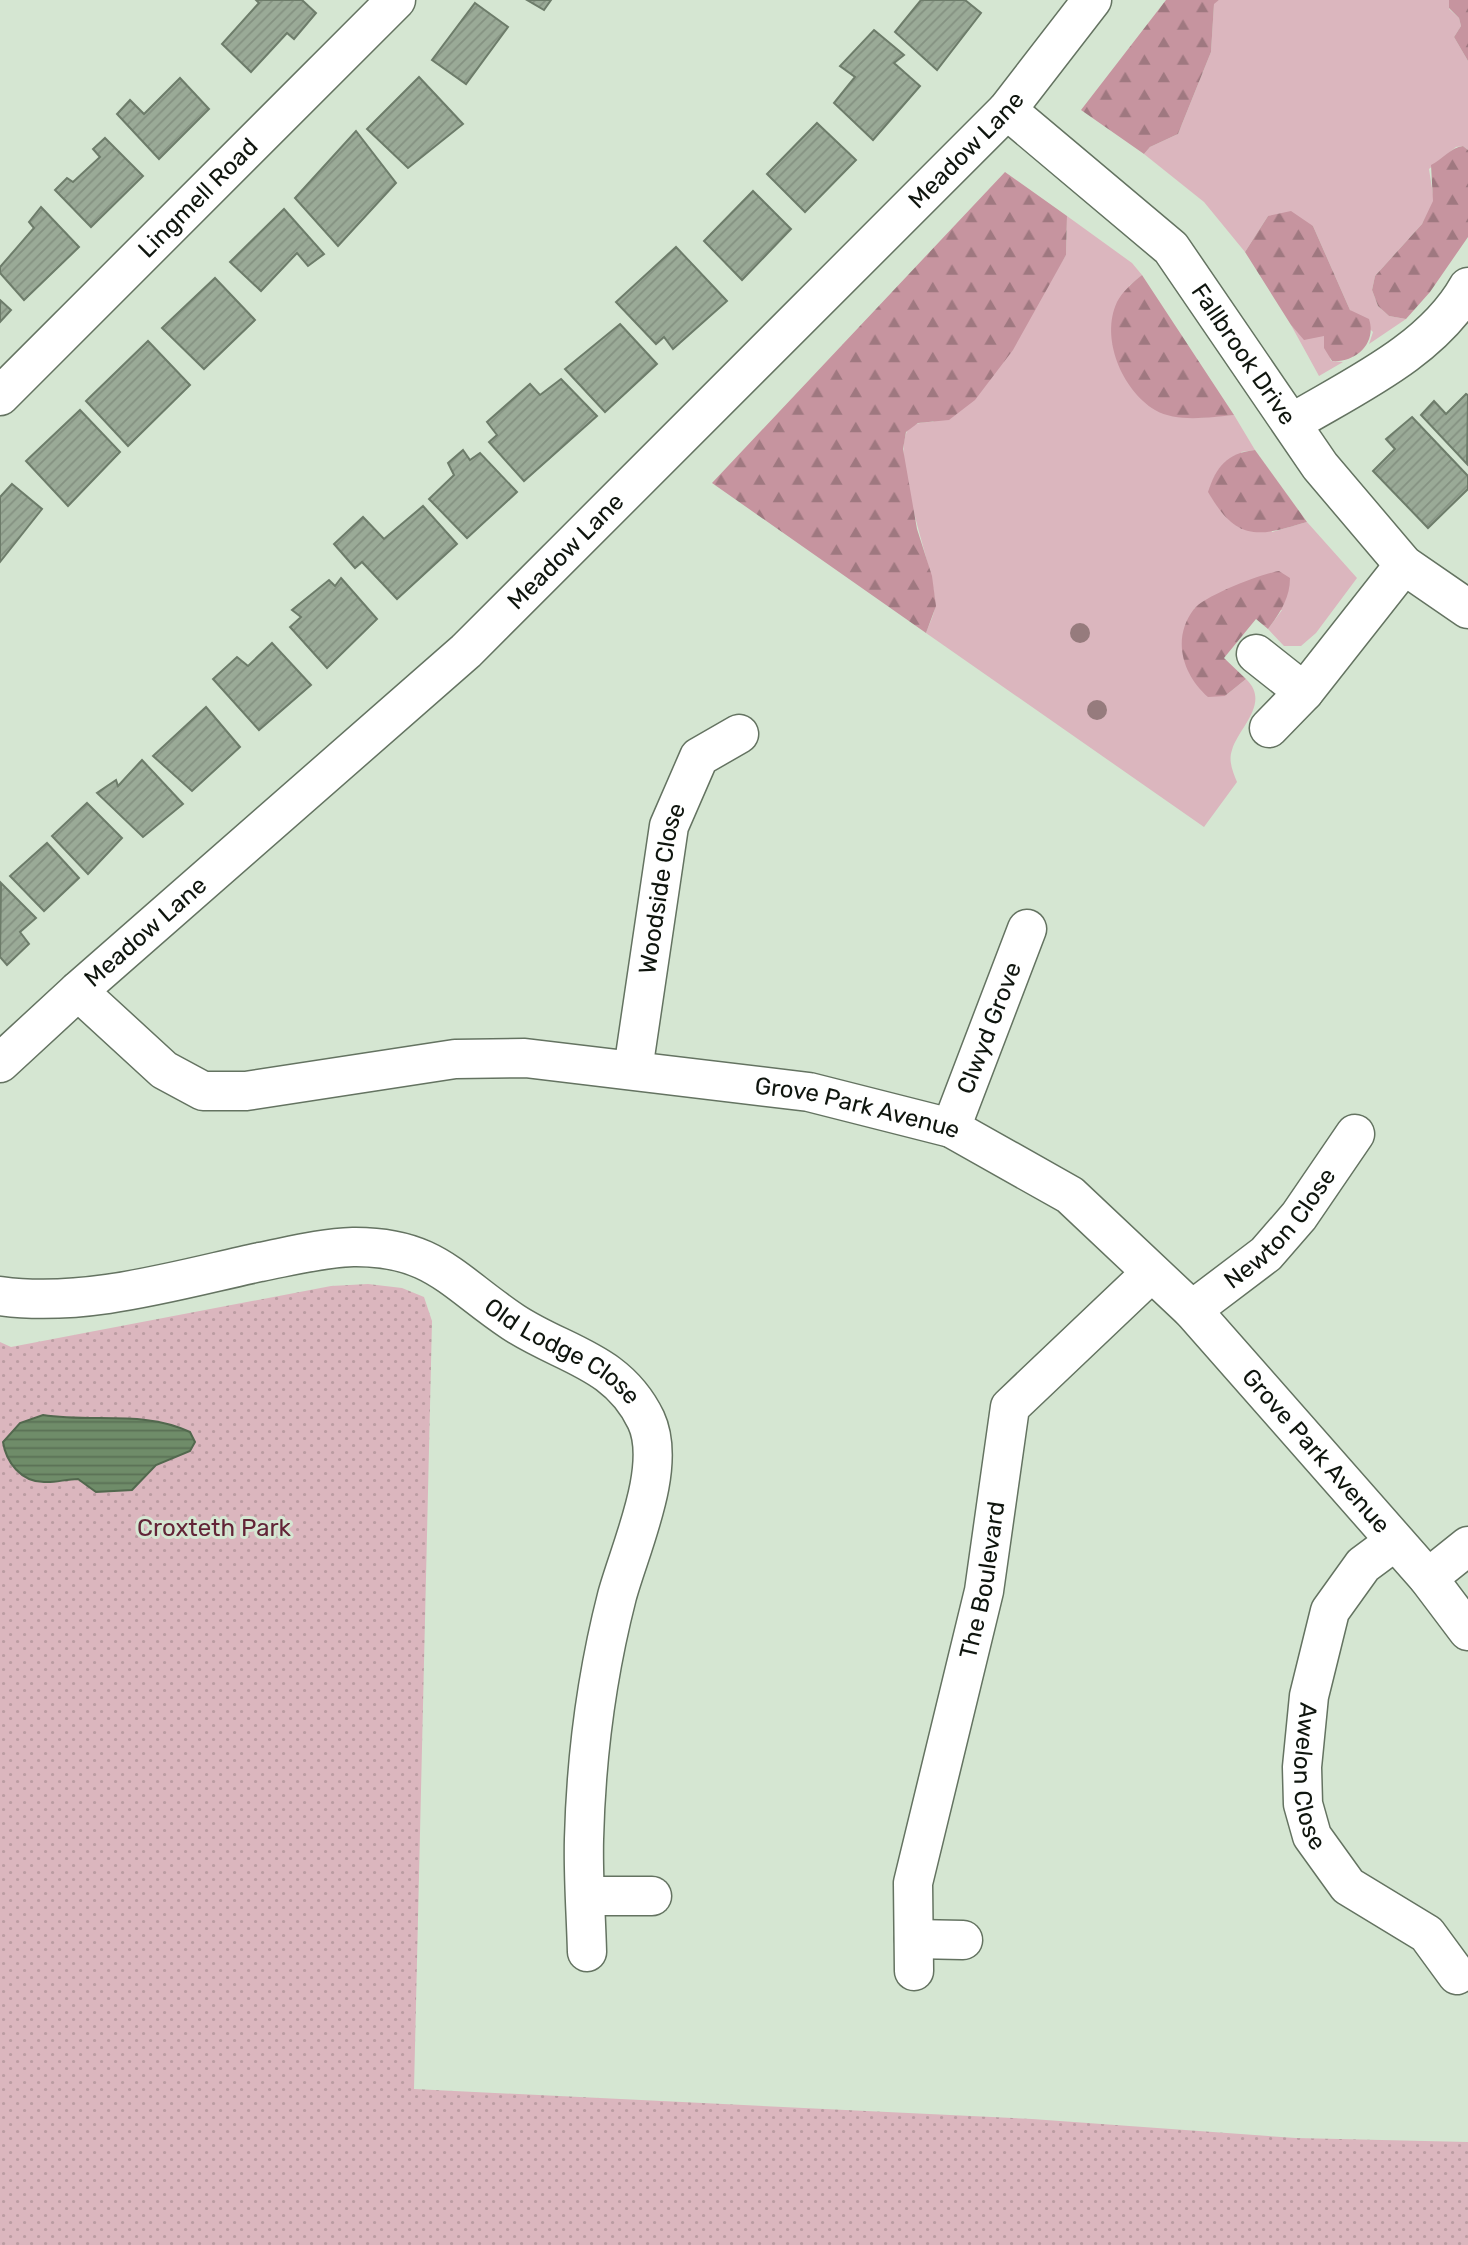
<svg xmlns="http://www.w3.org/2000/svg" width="1468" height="2245" font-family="Rubik,sans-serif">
	<defs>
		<pattern id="forest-firs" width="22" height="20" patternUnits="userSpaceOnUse" patternTransform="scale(1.75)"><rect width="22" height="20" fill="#c6949f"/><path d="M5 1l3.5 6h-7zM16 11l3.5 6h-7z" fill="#9f7880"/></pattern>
		<pattern id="park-dots" width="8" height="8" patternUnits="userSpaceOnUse" patternTransform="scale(1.75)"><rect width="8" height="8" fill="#dbb6be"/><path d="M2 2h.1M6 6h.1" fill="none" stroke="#bb9ca2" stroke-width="1.8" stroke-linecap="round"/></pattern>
		<pattern id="water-rules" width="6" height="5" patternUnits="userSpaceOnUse" patternTransform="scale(1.75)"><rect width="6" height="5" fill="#6f8c69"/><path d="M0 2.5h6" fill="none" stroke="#5a7155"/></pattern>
		<pattern id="building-hatch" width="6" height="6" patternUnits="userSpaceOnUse" patternTransform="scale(1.75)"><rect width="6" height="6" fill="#9aaa97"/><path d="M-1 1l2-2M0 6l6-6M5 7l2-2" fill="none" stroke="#849181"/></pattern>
	</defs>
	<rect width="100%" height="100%" fill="#d5e6d2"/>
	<g fill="#dbb6be">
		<polygon points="1219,0 1449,0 1449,9 1459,18 1461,26 1454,37 1468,61 1468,150 1463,146 1456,147 1429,169 1434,201 1422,224 1375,276 1372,290 1378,306 1389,316 1406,319 1369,344 1373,332 1350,310 1313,226 1268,216 1245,252 1204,202 1144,154 1150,147 1178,134 1211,52 1214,3"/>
		<path d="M1067,216l65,47 10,12 -13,11 66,132 39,-3 21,35 -14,2 31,80 35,-10 50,56 -41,55 -15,13h-17l-16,-17 14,-19 -88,-2 31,88 21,-17c25,24 -7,48 -14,71 -4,11 1,22 5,32l-33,45 -278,-194c3,-9 10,-21 9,-31 -2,-39 -42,-134 -29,-168 4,-11 16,-12 27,-12l111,-131 22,-36z"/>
		<polygon points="1291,325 1304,339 1324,335 1331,361 1343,362 1319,376"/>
	</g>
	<g fill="url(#forest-firs)">
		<polygon points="1166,0 1219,0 1214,4 1211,52 1178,134 1150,147 1144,154 1081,110"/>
		<polygon points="1449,0 1468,0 1468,61 1454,37 1461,26 1459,18 1449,8"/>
		<path d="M1463,146l5,4v87l-38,55 -24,27 -17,-3 -11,-10 -6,-16 3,-14 47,-52 11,-23 -2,-36c11,-5 20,-18 32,-19z"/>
		<polygon points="1005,172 1067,216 1066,255 1013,350 975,400 949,420 918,423 906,432 903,449 917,529 932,576 936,606 926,633 712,483"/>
		<path d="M1291,211l22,15 37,84 19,9c8,24 -13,44 -37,42l-8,-13v-12l-20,4 -13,-15 -46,-73 23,-36z"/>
		<path d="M1142,275l92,140c-23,2 -57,8 -79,-5 -33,-20 -55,-72 -38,-108 5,-10 16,-20 25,-27z"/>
		<path d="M1255,450l52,72c-50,15 -70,20 -99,-30 8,-25 19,-39 47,-42z"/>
		<path d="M1279,571l11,7c0,20 -10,35 -22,51l-12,-10 -32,39 22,21 -21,17 -17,1c-25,-22 -37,-58 -14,-88 10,-13 67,-35 85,-38z"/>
	</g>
	<polygon fill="url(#park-dots)" points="368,1284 402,1288 424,1297 432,1321 414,2089 1032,2119 1296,2138 1468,2142 1468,2245 0,2245 0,1342 11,1347 331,1286"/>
	<path fill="url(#water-rules)" stroke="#52684e" stroke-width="2" d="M43,1415c50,8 101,-5 147,17l5,10 -5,9 -34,14 -24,25 -36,2 -18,-13c-12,0 -23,4 -34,3 -23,0 -38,-20 -41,-40l17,-19z"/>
	<g fill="url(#building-hatch)" stroke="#6d7c6a" stroke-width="2">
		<polygon points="256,0 302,0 316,13 294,39 287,33 251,72 222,44 259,3"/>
		<polygon points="527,0 551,0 544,10"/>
		<polygon points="921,0 965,0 981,13 937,70 895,32"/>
		<polygon points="475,3 508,27 466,84 432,60"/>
		<polygon points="874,30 904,55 894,63 920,86 873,140 834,103 855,77 840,66"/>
		<polygon points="419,77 463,124 408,168 367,129"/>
		<polygon points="180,78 209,109 159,159 117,114 130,100 144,114"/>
		<polygon points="817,123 856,160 805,212 767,174"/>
		<polygon points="356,131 396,183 338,246 295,198"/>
		<polygon points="105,138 143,176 91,227 55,190 67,178 73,182 100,157 93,149"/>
		<polygon points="753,191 791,229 742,280 704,241"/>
		<polygon points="41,207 79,247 24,300 0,273 0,267 34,228 29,222"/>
		<polygon points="284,209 324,254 308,266 297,253 261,291 230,262"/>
		<polygon points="676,247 727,301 673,349 664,337 656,344 616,302"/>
		<polygon points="215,278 255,320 204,369 162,328"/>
		<polygon points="0,300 11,310 0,322"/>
		<polygon points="620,324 657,364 605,412 565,369"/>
		<polygon points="148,341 190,385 128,446 86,401"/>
		<polygon points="561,379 597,416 524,481 489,442 497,435 487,422 530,384 540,395"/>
		<polygon points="1466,394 1468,395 1467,464 1421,415 1434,401 1446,414"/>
		<polygon points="80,410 120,452 68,506 26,461"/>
		<polygon points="1412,417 1468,476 1468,489 1428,528 1373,471 1395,449 1386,439"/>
		<polygon points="463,450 470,460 480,453 517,492 467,538 429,499 454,475 448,463"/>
		<polygon points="12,484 42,509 0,562 0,497"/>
		<polygon points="423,506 457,544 397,599 362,562 355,568 334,544 363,517 384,539"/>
		<polygon points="341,578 377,619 327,668 290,627 301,617 292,610 329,580 335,586"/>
		<polygon points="272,643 311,685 259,730 213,679 237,657 248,666"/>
		<polygon points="206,707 240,747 192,791 153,756"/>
		<polygon points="142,760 183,804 143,837 97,793 116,780 118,786"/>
		<polygon points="87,803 122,838 88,874 52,836"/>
		<polygon points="47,843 79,878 44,911 10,876"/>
		<polygon points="1,883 36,918 20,932 29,944 7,965 0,957"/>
	</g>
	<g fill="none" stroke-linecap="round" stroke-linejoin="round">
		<g stroke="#647361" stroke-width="41">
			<g id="street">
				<path id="s1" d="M1007,110l164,138 149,218 84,99 64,44"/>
				<path id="s2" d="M0,396l396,-396"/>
				<path d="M1292,423c60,-36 140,-72 176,-136"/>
				<polyline points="1256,654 1304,692"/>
				<polyline points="1269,728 1304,692 1404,565"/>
				<path id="s3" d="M78,991l86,79 39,21h43l209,-32 70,-1 284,34 142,36 119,67 122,115 236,268 40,53"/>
				<path id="s4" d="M0,1063l78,-72 388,-340 541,-541 85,-110"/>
				<path id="s5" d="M633,1070l36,-244 30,-69 40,-23"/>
				<path id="s6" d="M951,1128l76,-199"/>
				<path id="s7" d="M0,1296c85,12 177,-16 260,-34 31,-6 62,-14 93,-15 80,-1 100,35 160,75 50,33 104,38 133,98 22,47 -16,128 -29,176 -20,78 -31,163 -33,243 -1,37 2,75 3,113"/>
				<path id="s8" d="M1192,1310l74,-56 33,-38 56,-82"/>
				<path id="s9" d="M1394,1542l-31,23 -33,46 -21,85 -7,71 1,37 9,32 36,50 79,48 30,41"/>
				<polyline points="1428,1578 1468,1546"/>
				<polyline points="586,1896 652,1896"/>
				<polyline points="914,1939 963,1940"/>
				<path id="s10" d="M914,1971l-1,-88 71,-292 26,-184 140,-133"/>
			</g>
		</g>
		<use href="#street" stroke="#fff" stroke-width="38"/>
	</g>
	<g fill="#967b7d">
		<circle cx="1080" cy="633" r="10"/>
		<circle cx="1097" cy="710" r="10"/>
	</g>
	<g text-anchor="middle" stroke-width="6" stroke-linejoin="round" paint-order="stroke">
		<g font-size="24" fill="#0f150e" stroke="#d5e6d2">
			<text dy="8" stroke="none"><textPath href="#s4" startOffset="1330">Meadow Lane</textPath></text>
			<text dy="8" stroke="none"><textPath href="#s2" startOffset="280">Lingmell Road</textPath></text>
			<text dy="8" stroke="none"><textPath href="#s1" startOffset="343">Fallbrook Drive</textPath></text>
			<text dy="8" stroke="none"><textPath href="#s4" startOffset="763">Meadow Lane</textPath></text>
			<text dy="8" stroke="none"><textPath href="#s5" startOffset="184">Woodside Close</textPath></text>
			<text dy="8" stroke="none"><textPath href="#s4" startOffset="196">Meadow Lane</textPath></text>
			<text dy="8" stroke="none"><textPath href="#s6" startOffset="107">Clwyd Grove</textPath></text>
			<text dy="8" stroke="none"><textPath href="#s3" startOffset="822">Grove Park Avenue</textPath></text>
			<text dy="8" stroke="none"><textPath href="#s8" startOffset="121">Newton Close</textPath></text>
			<text dy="8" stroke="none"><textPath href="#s7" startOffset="597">Old Lodge Close</textPath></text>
			<text dy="8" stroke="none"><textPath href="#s3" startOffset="1410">Grove Park Avenue</textPath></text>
			<text dy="8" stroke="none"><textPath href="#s10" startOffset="399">The Boulevard</textPath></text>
			<text dy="8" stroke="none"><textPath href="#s9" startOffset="264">Awelon Close</textPath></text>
		</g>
		<g font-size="24" fill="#622437" stroke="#d5e6d2">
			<text x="214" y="1536">Croxteth Park</text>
		</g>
	</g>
</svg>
